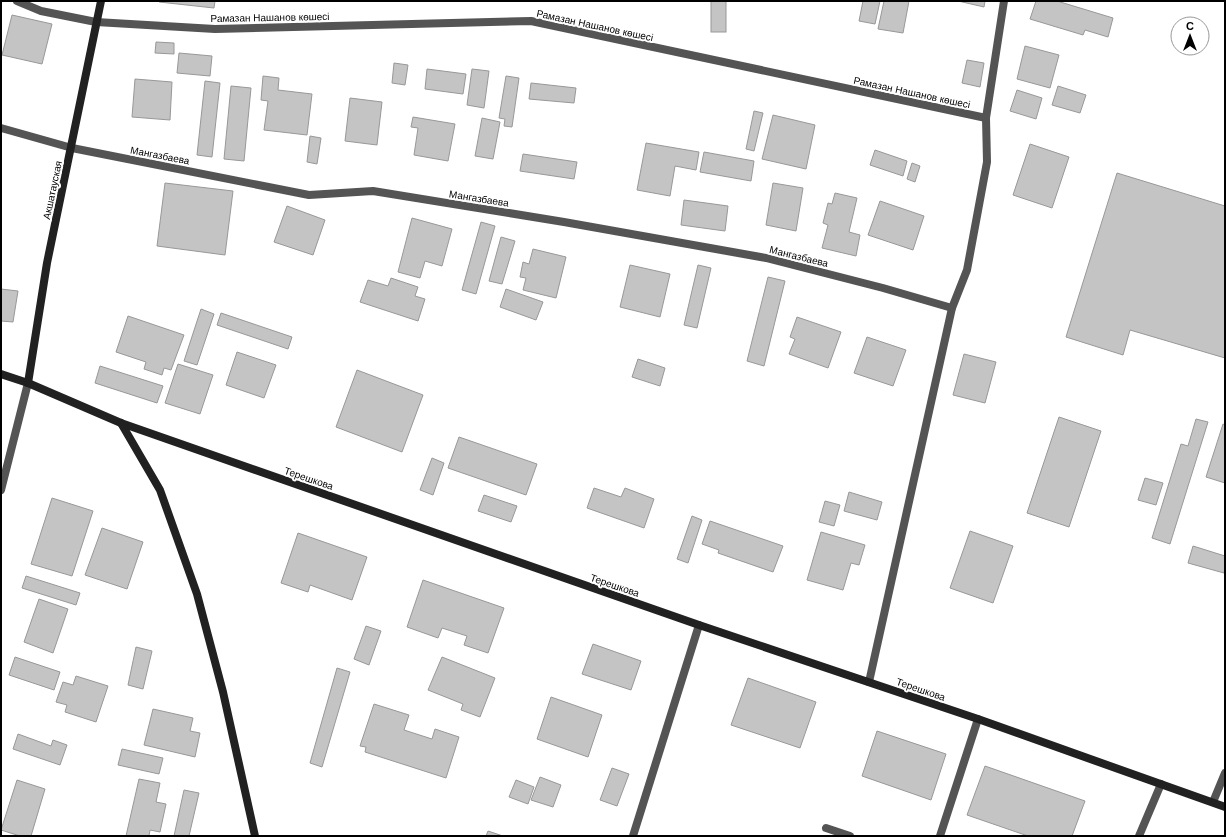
<svg xmlns="http://www.w3.org/2000/svg" width="1226" height="837" font-family="Arial,sans-serif">
	<rect width="100%" height="100%" fill="#fff"/>
	<g fill="#c4c4c4" stroke="#989898">
		<polygon points="160,1 215,1 214,8 159,2"/>
		<rect x="711" y="1" width="15" height="31"/>
		<polygon points="863,1 880,1 875,24 859,21"/>
		<polygon points="884,1 909,1 903,33 878,29"/>
		<polygon points="958,1 985,1 984,7"/>
		<polygon points="1036,1 1057,1 1113,18 1108,37 1085,30 1083,35 1030,19"/>
		<polygon points="12,15 52,24 42,64 2,55"/>
		<polygon points="156,42 174,43 174,54 155,53"/>
		<polygon points="1025,46 1059,55 1050,88 1017,79"/>
		<polygon points="179,53 212,56 210,76 177,73"/>
		<polygon points="967,60 984,63 980,87 962,83"/>
		<polygon points="394,63 408,65 405,85 392,83"/>
		<polygon points="427,69 466,74 463,94 425,89"/>
		<polygon points="472,69 489,71 484,108 467,105"/>
		<polygon points="263,76 279,78 278,90 312,94 307,135 264,130 268,101 261,100"/>
		<polygon points="506,76 519,78 512,127 504,126 505,119 499,118"/>
		<polygon points="135,79 172,82 170,120 132,117"/>
		<polygon points="205,81 220,83 212,157 197,155"/>
		<polygon points="531,83 576,88 574,103 529,99"/>
		<polygon points="231,86 251,88 244,161 224,159"/>
		<polygon points="1058,86 1086,95 1080,113 1052,105"/>
		<polygon points="1017,90 1042,98 1036,119 1010,111"/>
		<polygon points="350,98 382,102 377,145 345,141"/>
		<polygon points="754,111 763,113 754,151 746,149"/>
		<polygon points="773,115 815,125 806,169 762,159"/>
		<polygon points="413,117 455,124 448,161 414,155 418,128 411,127"/>
		<polygon points="482,118 500,122 493,159 475,156"/>
		<polygon points="310,136 321,138 317,164 307,162"/>
		<polygon points="646,143 699,152 696,170 675,166 670,196 637,190"/>
		<polygon points="1030,144 1069,157 1052,208 1013,195"/>
		<polygon points="875,150 907,161 903,176 870,165"/>
		<polygon points="704,152 754,161 751,181 700,172"/>
		<polygon points="523,154 577,162 574,179 520,171"/>
		<polygon points="912,163 920,166 915,182 907,179"/>
		<polygon points="1117,173 1225,206 1225,358 1130,330 1123,355 1066,337"/>
		<polygon points="165,183 233,191 225,255 157,246"/>
		<polygon points="773,183 803,188 796,231 766,225"/>
		<polygon points="835,193 857,198 849,232 860,235 856,256 822,248 828,225 823,223 828,203 832,204"/>
		<polygon points="684,200 728,206 725,231 681,225"/>
		<polygon points="880,201 924,216 913,250 868,235"/>
		<polygon points="287,206 325,220 313,255 274,242"/>
		<polygon points="412,218 452,229 442,266 425,261 420,278 398,272"/>
		<polygon points="481,222 495,226 476,294 462,290"/>
		<polygon points="501,237 515,241 502,284 489,281"/>
		<polygon points="533,249 566,257 556,298 523,290 526,278 520,277 523,262 529,264"/>
		<polygon points="630,265 670,274 660,317 620,307"/>
		<polygon points="698,265 711,268 697,328 684,325"/>
		<polygon points="768,277 785,281 764,366 747,361"/>
		<polygon points="391,278 418,287 415,296 425,299 418,321 360,302 368,280 388,286"/>
		<polygon points="1,289 18,291 13,322 1,321"/>
		<polygon points="506,289 543,302 536,320 500,307"/>
		<polygon points="201,309 214,314 197,365 184,361"/>
		<polygon points="221,313 292,337 288,349 217,325"/>
		<polygon points="128,316 184,335 171,370 164,368 162,375 144,369 146,362 116,352"/>
		<polygon points="797,317 841,332 828,368 789,354 795,339 790,337"/>
		<polygon points="867,337 906,350 893,386 854,373"/>
		<polygon points="237,352 276,365 264,398 226,385"/>
		<polygon points="964,354 996,362 985,403 953,395"/>
		<polygon points="638,359 665,368 660,386 632,377"/>
		<polygon points="178,364 213,375 200,414 165,403"/>
		<polygon points="100,366 163,386 157,403 95,383"/>
		<polygon points="357,370 423,395 402,452 336,427"/>
		<polygon points="1059,417 1101,431 1069,527 1027,513"/>
		<polygon points="1196,419 1208,422 1170,544 1152,538 1181,444 1188,446"/>
		<polygon points="1223,424 1225,425 1225,483 1206,477"/>
		<polygon points="459,437 537,464 526,495 448,468"/>
		<polygon points="432,458 444,463 433,495 420,490"/>
		<polygon points="1145,478 1163,483 1156,505 1138,500"/>
		<polygon points="594,488 621,497 625,488 654,499 644,528 587,508"/>
		<polygon points="849,492 882,502 877,520 844,511"/>
		<polygon points="484,495 517,506 511,522 478,511"/>
		<polygon points="52,498 93,511 72,576 31,564"/>
		<polygon points="825,501 840,505 834,526 819,522"/>
		<polygon points="692,516 702,520 688,563 677,559"/>
		<polygon points="710,521 783,546 773,572 718,553 719,550 702,544"/>
		<polygon points="102,528 143,542 127,589 85,575"/>
		<polygon points="970,531 1013,546 993,603 950,588"/>
		<polygon points="821,532 865,545 859,565 851,563 843,590 807,580"/>
		<polygon points="298,533 367,557 352,600 310,585 308,592 281,583"/>
		<polygon points="1193,546 1225,556 1225,569 1224,573 1188,563"/>
		<polygon points="26,576 80,593 76,605 22,588"/>
		<polygon points="423,580 504,608 488,653 464,645 467,636 442,628 438,638 407,627"/>
		<polygon points="39,599 68,609 53,653 24,642"/>
		<polygon points="366,626 381,631 369,665 354,659"/>
		<polygon points="593,644 641,661 631,690 582,674"/>
		<polygon points="136,647 152,651 143,689 128,685"/>
		<polygon points="15,657 60,672 54,690 9,675"/>
		<polygon points="442,657 495,678 480,717 461,710 463,704 428,690"/>
		<polygon points="337,668 350,672 322,767 310,763"/>
		<polygon points="76,676 108,686 96,722 65,712 67,705 56,702 63,682 73,685"/>
		<polygon points="748,678 816,702 800,748 731,725"/>
		<polygon points="551,697 602,715 588,757 537,739"/>
		<polygon points="374,704 409,715 404,730 432,739 435,729 459,737 446,778 365,752 366,747 360,746"/>
		<polygon points="153,709 193,718 190,731 200,733 195,757 144,745"/>
		<polygon points="877,731 946,754 931,800 862,776"/>
		<polygon points="18,734 51,746 53,740 67,745 60,765 13,749"/>
		<polygon points="122,749 163,758 159,774 118,765"/>
		<polygon points="985,766 1085,801 1072,836 1028,836 967,815"/>
		<polygon points="612,768 629,774 617,806 600,800"/>
		<polygon points="540,777 561,785 553,807 531,800"/>
		<polygon points="139,779 160,783 156,802 166,804 160,832 150,830 149,836 126,836"/>
		<polygon points="17,780 45,789 31,836 20,836 1,830"/>
		<polygon points="516,780 534,787 528,804 509,797"/>
		<polygon points="184,790 199,793 189,836 174,836"/>
		<polygon points="488,831 503,836 486,836"/>
	</g>
	<g fill="none" stroke-linecap="round" stroke-linejoin="round">
		<g stroke="#545454" stroke-width="8">
			<polyline points="17,1 41,11 96,22"/>
			<polyline points="1213,802 1225,773"/>
			<polyline points="826,828 850,836"/>
			<polyline points="940,836 978,719"/>
			<polyline points="1139,836 1161,784"/>
		</g>
		<g stroke="#545454" stroke-width="8">
			<polyline points="96,22 215,29 531,21 986,118"/>
			<polyline points="1,128 72,148 309,195 373,191 564,222 766,258 883,288 952,308"/>
			<polyline points="1,490 28,383"/>
			<polyline points="869,682 952,308 967,270 987,162 986,118 1004,1"/>
			<polyline points="633,836 699,625"/>
		</g>
		<g stroke="#212121" stroke-width="8">
			<polyline points="1,374 28,383 121,423 699,625 978,719 1225,807"/>
			<polyline points="28,383 47,263 101,1"/>
			<polyline points="121,423 160,490 197,594 223,692 255,836"/>
		</g>
	</g>
	<g text-anchor="middle" stroke-width="4" stroke-linejoin="round" paint-order="stroke">
		<g font-size="10" fill="#000" stroke="#fff">
			<text transform="translate(270 17) rotate(-1)" y="4">Рамазан Нашанов көшесі</text>
			<text transform="translate(595 25) rotate(12)" y="4">Рамазан Нашанов көшесі</text>
			<text transform="translate(912 92) rotate(12)" y="4">Рамазан Нашанов көшесі</text>
			<text transform="translate(160 155) rotate(11)" y="4">Мангазбаева</text>
			<text transform="translate(52 190) rotate(-78)" y="4">Акшатауская</text>
			<text transform="translate(479 198) rotate(9)" y="4">Мангазбаева</text>
			<text transform="translate(799 256) rotate(14)" y="4">Мангазбаева</text>
			<text transform="translate(309 478) rotate(19)" y="4">Терешкова</text>
			<text transform="translate(615 585) rotate(19)" y="4">Терешкова</text>
			<text transform="translate(921 689) rotate(19)" y="4">Терешкова</text>
		</g>
	</g>
	<rect width="1226" height="837" fill="none" stroke="#000000" stroke-width="4"/>
	<g transform="translate(1190 36)"><circle r="19" fill="#ffffff" stroke="#999999"/>
	<path d="M0-3L7 15L0 10L-7 15Z" fill="#000000"/>
	<text y="-6" font-size="11" font-weight="bold" text-anchor="middle" fill="#000000">С</text>
	</g>
</svg>
